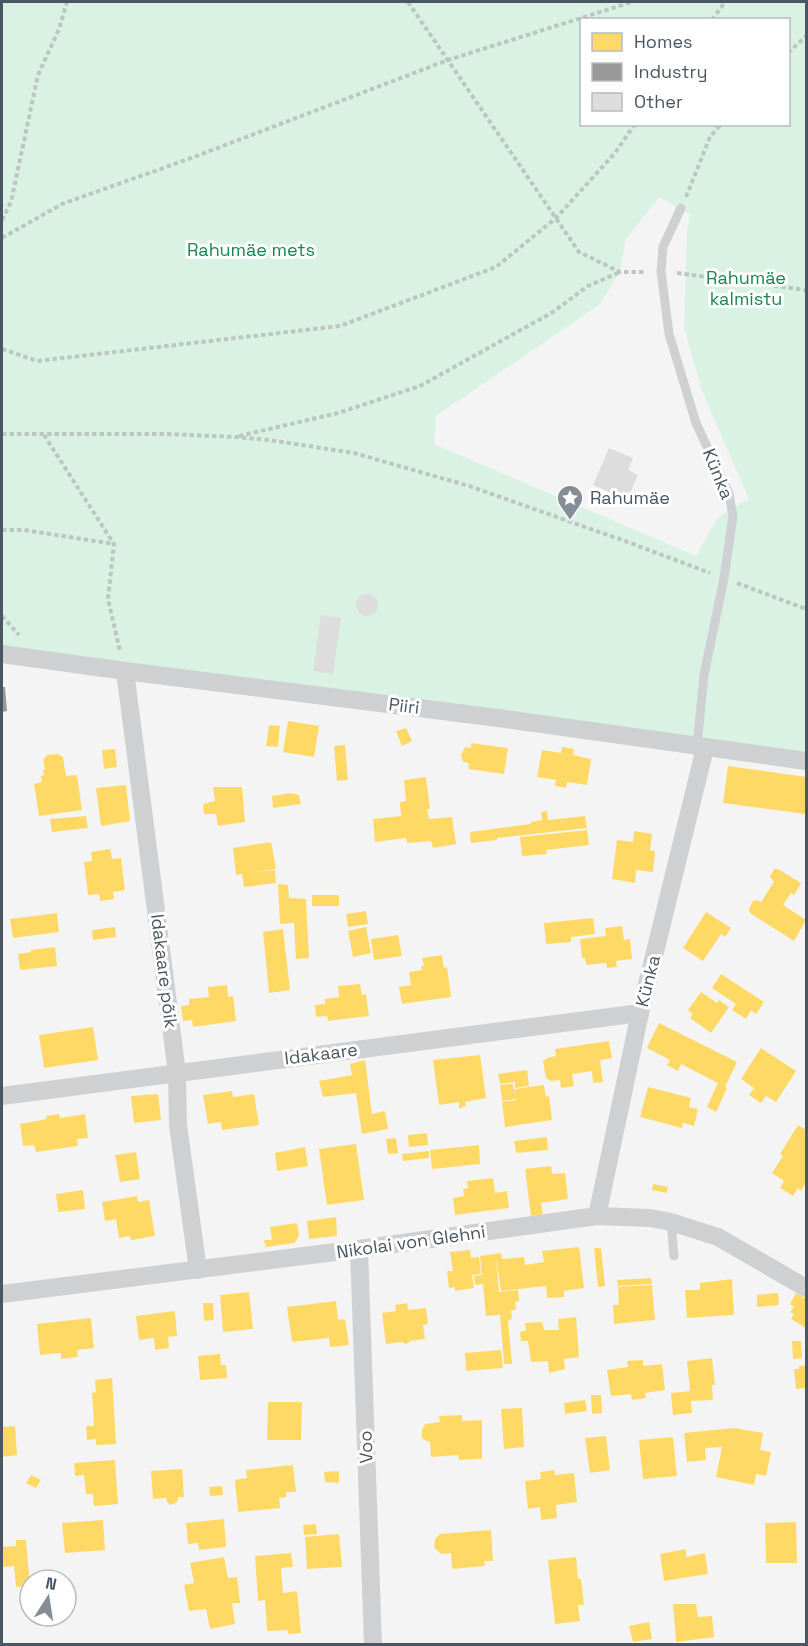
<svg xmlns="http://www.w3.org/2000/svg" width="808" height="1646" font-family="'Space Grotesk',sans-serif">
	<rect width="100%" height="100%" fill="#f4f4f4"/>
	<path fill="#d9f2e3" fill-rule="evenodd" d="M2,2h804v759l-804,-107zM582,20h206v104h-206zM659,197l31,17 -3,17 -3,96 18,64 47,108 -31,18 -22,39 -262,-112 2,-28 163,-111 21,-33 6,-33z"/>
	<g fill="#ffd966">
		<polygon points="288,721 319,726 314,757 283,752"/>
		<polygon points="269,725 280,726 278,747 266,746"/>
		<polygon points="406,728 412,741 402,746 396,731"/>
		<polygon points="471,743 508,748 504,774 468,769 469,763 463,762 461,755 465,747 471,748"/>
		<polygon points="345,745 348,780 337,781 334,746"/>
		<polygon points="562,747 574,749 573,755 591,759 587,785 567,782 566,788 555,786 556,780 537,777 542,750 561,753"/>
		<polygon points="115,749 117,767 104,769 102,750"/>
		<polygon points="58,754 63,757 66,776 77,775 82,810 39,816 34,784 42,782 41,776 44,775 43,770 45,769 43,760 47,755"/>
		<polygon points="728,766 806,777 805,814 723,803"/>
		<polygon points="426,777 430,809 427,809 429,819 452,817 456,844 433,848 431,841 407,843 406,838 375,842 373,819 401,816 400,802 406,801 404,780"/>
		<polygon points="126,785 130,821 101,826 96,788"/>
		<polygon points="213,787 242,787 245,822 218,826 216,814 204,814 203,804 215,801"/>
		<polygon points="290,793 299,795 301,804 273,808 272,796"/>
		<polygon points="547,811 548,820 585,816 587,828 497,838 497,840 471,843 470,832 531,824 531,822 542,820 541,812"/>
		<polygon points="86,816 88,828 52,832 50,819"/>
		<polygon points="587,830 589,845 546,850 547,854 522,856 520,837"/>
		<polygon points="634,831 652,834 650,850 655,851 653,872 636,870 635,883 612,879 617,840 633,842"/>
		<polygon points="271,842 276,869 250,873 275,870 276,883 244,887 242,874 236,875 233,848"/>
		<polygon points="110,849 112,859 121,858 125,890 113,892 114,899 100,901 99,894 88,895 84,862 92,861 91,852"/>
		<polygon points="774,869 778,869 801,883 794,895 791,893 783,905 806,920 794,941 750,913 749,909 753,901 757,900 761,902 774,882 770,877"/>
		<polygon points="278,884 288,885 289,898 306,899 309,958 296,959 294,923 280,924"/>
		<rect x="312" y="895" width="27" height="11"/>
		<polygon points="366,911 368,924 348,927 346,914"/>
		<polygon points="706,912 731,928 725,937 721,934 703,961 683,948"/>
		<polygon points="57,913 59,932 13,938 10,919"/>
		<polygon points="593,918 595,934 571,937 571,942 546,944 544,923"/>
		<polygon points="622,926 624,940 630,939 632,959 616,961 617,967 607,968 606,963 586,965 585,958 582,958 580,939 606,936 605,928"/>
		<polygon points="115,927 116,937 93,940 92,930"/>
		<polygon points="366,927 371,953 353,957 348,931"/>
		<polygon points="283,929 290,990 269,993 263,932"/>
		<polygon points="398,935 402,956 374,960 371,939"/>
		<polygon points="55,947 57,966 20,970 18,954 31,952 31,950"/>
		<polygon points="442,955 444,968 447,967 451,997 402,1004 399,987 411,985 409,972 422,970 421,966 424,966 422,958"/>
		<polygon points="721,974 764,1002 756,1014 751,1010 746,1019 732,1010 736,1004 712,988"/>
		<polygon points="360,984 362,995 366,994 369,1016 328,1021 327,1016 316,1017 315,1005 325,1004 325,999 339,997 338,986"/>
		<polygon points="227,985 228,997 233,996 236,1021 193,1027 192,1020 183,1021 181,1006 189,1005 189,999 209,997 208,987"/>
		<polygon points="701,992 717,1003 719,1000 729,1007 711,1033 690,1018 693,1014 688,1010"/>
		<polygon points="659,1023 737,1062 725,1087 727,1088 716,1112 707,1107 718,1083 681,1064 678,1071 667,1065 670,1060 647,1048"/>
		<polygon points="93,1027 98,1060 44,1068 39,1035"/>
		<polygon points="609,1041 612,1058 600,1060 603,1082 593,1083 592,1071 572,1074 574,1086 561,1088 560,1080 551,1081 546,1078 543,1061 547,1058 556,1056 555,1049"/>
		<polygon points="761,1048 796,1071 776,1102 766,1096 761,1103 749,1095 754,1088 741,1079"/>
		<polygon points="480,1055 486,1098 465,1102 466,1106 459,1109 459,1102 439,1105 433,1060"/>
		<polygon points="365,1060 372,1114 385,1111 388,1129 362,1134 356,1093 323,1097 319,1081 352,1075 350,1064"/>
		<polygon points="527,1070 529,1086 515,1088 515,1082 500,1084 498,1074"/>
		<polygon points="513,1084 515,1095 515,1089 544,1085 546,1097 549,1096 552,1120 505,1127 502,1102 516,1100 516,1099 502,1101 500,1085"/>
		<polygon points="648,1087 691,1098 689,1107 698,1109 694,1126 683,1123 682,1128 640,1117"/>
		<polygon points="232,1091 233,1097 254,1094 259,1125 222,1130 221,1122 208,1124 203,1095"/>
		<polygon points="158,1094 161,1120 134,1123 131,1096"/>
		<polygon points="59,1114 60,1118 85,1114 88,1138 77,1139 78,1146 36,1152 34,1145 23,1146 20,1124 47,1119 46,1116"/>
		<polygon points="798,1125 806,1130 806,1182 801,1191 798,1188 793,1196 780,1188 784,1181 772,1173 783,1156 780,1154"/>
		<polygon points="427,1133 428,1145 409,1147 408,1135"/>
		<polygon points="547,1137 548,1150 516,1153 514,1141"/>
		<polygon points="396,1138 398,1153 388,1154 386,1139"/>
		<polygon points="356,1144 364,1200 327,1205 319,1149"/>
		<polygon points="479,1145 480,1164 432,1169 430,1150"/>
		<polygon points="305,1147 308,1166 277,1171 275,1153"/>
		<polygon points="429,1151 429,1158 403,1161 402,1154"/>
		<polygon points="136,1152 140,1179 120,1182 115,1155"/>
		<polygon points="551,1166 552,1174 565,1173 568,1199 541,1203 543,1214 531,1216 525,1169"/>
		<polygon points="493,1178 495,1193 507,1191 509,1208 455,1215 453,1198 464,1196 463,1189 468,1188 467,1181"/>
		<polygon points="653,1184 668,1187 667,1193 652,1190"/>
		<polygon points="83,1190 85,1209 58,1212 56,1194"/>
		<polygon points="137,1196 138,1202 149,1200 155,1236 131,1240 130,1236 119,1238 116,1219 105,1221 102,1202"/>
		<polygon points="336,1217 337,1236 309,1239 307,1221"/>
		<polygon points="297,1223 299,1235 295,1243 266,1247 264,1240 272,1240 270,1227"/>
		<polygon points="579,1247 584,1288 564,1291 564,1297 547,1298 546,1286 501,1291 496,1258 499,1292 518,1290 519,1301 515,1302 516,1310 511,1310 512,1319 508,1320 512,1364 504,1364 500,1315 486,1316 483,1284 475,1285 474,1276 482,1275 480,1256 501,1253 502,1259 524,1257 525,1265 544,1262 542,1251"/>
		<polygon points="594,1248 601,1248 605,1286 598,1287"/>
		<polygon points="470,1250 471,1258 479,1257 481,1274 472,1275 474,1288 455,1291 455,1287 449,1288 447,1271 453,1271 450,1252"/>
		<polygon points="651,1278 652,1284 618,1286 617,1280"/>
		<polygon points="732,1279 734,1315 687,1318 685,1290 700,1290 700,1283"/>
		<polygon points="652,1285 655,1320 614,1324 613,1305 619,1305 618,1287"/>
		<polygon points="249,1292 253,1329 223,1332 220,1295"/>
		<polygon points="778,1293 779,1305 757,1307 757,1295"/>
		<polygon points="796,1293 806,1299 806,1328 791,1319 794,1314 790,1312 794,1307 790,1304"/>
		<polygon points="336,1301 338,1320 345,1319 349,1345 330,1347 329,1338 292,1342 287,1307"/>
		<polygon points="203,1303 213,1303 214,1320 204,1321"/>
		<polygon points="407,1303 408,1310 426,1308 428,1324 423,1325 425,1339 411,1341 406,1344 401,1342 386,1344 382,1313 396,1311 395,1305"/>
		<polygon points="175,1311 177,1336 168,1337 169,1348 155,1350 154,1338 139,1340 136,1316"/>
		<polygon points="576,1317 579,1357 564,1359 565,1369 549,1373 548,1361 531,1362 528,1341 521,1341 520,1332 526,1330 525,1323 542,1322 544,1330 559,1330 558,1319"/>
		<polygon points="91,1318 94,1348 77,1350 78,1357 61,1359 61,1353 40,1355 37,1324"/>
		<polygon points="792,1341 801,1341 802,1358 793,1359"/>
		<polygon points="501,1350 503,1368 466,1371 465,1353"/>
		<polygon points="220,1354 221,1365 226,1365 227,1378 200,1380 198,1356"/>
		<polygon points="712,1358 715,1385 712,1385 713,1400 691,1401 692,1413 673,1415 671,1393 690,1391 687,1361"/>
		<polygon points="643,1360 643,1366 662,1364 665,1390 645,1393 646,1398 632,1400 631,1394 611,1396 607,1370 628,1367 627,1361"/>
		<polygon points="806,1365 806,1388 796,1389 794,1369 799,1369 799,1366"/>
		<polygon points="112,1378 116,1444 96,1445 96,1439 87,1440 86,1426 94,1426 92,1393 96,1392 95,1380"/>
		<polygon points="591,1395 601,1395 602,1413 592,1414"/>
		<polygon points="585,1400 587,1411 565,1414 564,1403"/>
		<polygon points="268,1402 302,1402 301,1440 267,1440"/>
		<polygon points="522,1408 524,1447 504,1449 501,1409"/>
		<polygon points="462,1415 462,1421 482,1420 482,1459 459,1460 458,1455 431,1457 430,1442 427,1441 422,1438 422,1430 425,1424 440,1422 439,1416"/>
		<polygon points="15,1426 17,1455 2,1457 2,1427"/>
		<polygon points="734,1428 763,1433 760,1450 771,1452 766,1476 756,1474 754,1485 716,1477 722,1447 705,1448 706,1460 687,1462 684,1433"/>
		<polygon points="606,1436 610,1470 590,1473 585,1438"/>
		<polygon points="673,1437 677,1476 643,1479 639,1440"/>
		<polygon points="115,1460 118,1504 94,1506 93,1494 86,1494 84,1475 75,1476 74,1463"/>
		<polygon points="293,1465 296,1492 286,1492 286,1497 279,1498 280,1508 238,1512 235,1480 247,1478 246,1470"/>
		<polygon points="182,1469 184,1497 178,1497 177,1502 171,1505 167,1502 166,1498 153,1499 151,1471"/>
		<polygon points="554,1470 555,1475 574,1473 577,1502 556,1505 557,1518 541,1520 540,1507 528,1509 525,1481 541,1479 540,1472"/>
		<polygon points="339,1471 339,1483 325,1482 324,1472"/>
		<polygon points="31,1475 41,1480 36,1488 26,1483"/>
		<polygon points="222,1486 223,1495 210,1496 209,1487"/>
		<polygon points="224,1519 226,1547 199,1550 198,1543 188,1544 186,1523"/>
		<polygon points="103,1520 105,1550 65,1553 62,1523"/>
		<polygon points="796,1522 797,1563 766,1563 765,1523"/>
		<polygon points="316,1524 317,1534 304,1535 303,1525"/>
		<polygon points="491,1530 493,1561 484,1561 485,1566 452,1569 451,1553 441,1554 434,1547 435,1539 440,1534"/>
		<polygon points="339,1534 342,1567 307,1569 305,1537"/>
		<polygon points="16,1540 26,1540 30,1586 16,1587 14,1566 2,1567 2,1547 16,1546"/>
		<polygon points="686,1549 686,1557 705,1553 708,1574 664,1581 660,1554"/>
		<polygon points="291,1553 293,1567 281,1568 283,1593 297,1591 301,1633 288,1634 288,1630 267,1631 265,1600 258,1601 255,1556"/>
		<polygon points="224,1557 228,1578 237,1577 240,1603 232,1603 235,1624 210,1629 206,1609 189,1611 184,1585 194,1583 190,1563"/>
		<polygon points="576,1557 578,1579 581,1579 584,1605 578,1605 580,1621 555,1624 548,1560"/>
		<polygon points="673,1604 696,1604 698,1617 712,1616 714,1637 676,1642"/>
		<polygon points="649,1622 652,1639 633,1642 629,1626"/>
	</g>
	<polygon fill="#999" points="2,687 5,687 7,711 2,712"/>
	<g fill="#ddddde">
		<polygon points="609,448 633,458 628,470 638,475 627,500 593,485"/>
		<circle cx="367" cy="605" r="11"/>
		<polygon points="321,615 341,618 333,674 313,671"/>
	</g>
	<g fill="none" stroke-linecap="round" stroke-linejoin="round">
		<g stroke="#bcc7c4" stroke-width="4" stroke-dasharray="4.5 3" stroke-linecap="butt">
			<polyline points="408,2 579,252 620,272 646,272"/>
			<polyline points="712,20 725,2"/>
			<polyline points="788,53 806,36"/>
			<polyline points="686,197 710,137 721,124"/>
			<polyline points="2,220 11,202 38,75 59,29 67,2"/>
			<polyline points="2,238 62,204 194,157 448,60 632,2"/>
			<polyline points="677,273 806,290"/>
			<polyline points="2,349 37,361 340,326 496,267 556,218 615,153 635,124"/>
			<polyline points="2,434 168,434 235,437 269,440 354,453 469,486 625,541 710,573"/>
			<polyline points="44,435 114,544 108,599 120,651"/>
			<polyline points="239,436 338,413 420,386 553,312 588,286 620,272"/>
			<polyline points="2,530 24,530 114,544"/>
			<polyline points="737,583 806,609"/>
			<polyline points="2,616 19,635"/>
		</g>
		<g stroke="#ced0d2" stroke-width="9">
			<polyline points="681,208 663,247 661,271 669,334 696,423 729,494 733,516 724,578 704,675 697,746"/>
			<polyline points="671,1222 674,1256"/>
		</g>
		<g stroke="#ced0d2" stroke-width="18">
			<polyline points="2,654 125,671 498,718 806,761"/>
			<polyline points="125,671 177,1073 178,1125 198,1270"/>
			<polyline points="2,1096 640,1013"/>
			<polyline points="597,1216 640,1013 705,748"/>
			<polyline points="359,1249 373,1644"/>
			<polyline points="2,1294 359,1249 597,1216 650,1218 671,1222 718,1237 806,1288"/>
		</g>
	</g>
	<defs>
		<g id="sight-pin" transform="scale(1.35)"><path d="M0 17L-7.5 6A9.5 9.5 0 1 1 7.5 6Z" fill="#868d94" stroke="#fff"/><path d="M0-6L1.8-2.2L6-1.7L2.9 1.2L3.7 5.4L0 3.3L-3.7 5.4L-2.9 1.2L-6-1.7L-1.8-2.2Z" fill="#fff"/></g>
	</defs>
	<g fill-rule="evenodd">
		<use href="#sight-pin" x="570" y="498"/>
	</g>
	<g text-anchor="middle" stroke-width="6" stroke-linejoin="round" paint-order="stroke">
		<g font-size="18" fill="#17864f" stroke="#fff">
			<text x="251" y="256">Rahumäe mets</text>
			<text x="746" y="284">Rahumäe<tspan x="746" dy="21">kalmistu</tspan></text>
		</g>
		<g font-size="18" fill="#4a5661" stroke="#fff">
			<text transform="translate(718 474) rotate(68)" y="6">Künka</text>
			<text transform="translate(404 706) rotate(7)" y="6">Piiri</text>
			<text transform="translate(164 971) rotate(83)" y="6">Idakaare põik</text>
			<text transform="translate(648 981) rotate(-76)" y="6">Künka</text>
			<text transform="translate(321 1054) rotate(-7)" y="6">Idakaare</text>
			<text transform="translate(411 1242) rotate(-8)" y="6">Nikolai von Glehni</text>
			<text transform="translate(366 1447) rotate(-92)" y="6">Voo</text>
		</g>
		<g font-size="18" fill="#4a5661" stroke="#fff" text-anchor="start">
			<text x="590" y="504">Rahumäe</text>
		</g>
	</g>
	<rect width="808" height="1646" fill="none" stroke="#4a5661" stroke-width="6"/>
	<rect x="580" y="18" width="210" height="108" fill="#ffffff" stroke="#b7bbc0" stroke-width="1.5"/>
	<rect x="592" y="33" width="30" height="18" fill="#ffd966" stroke="#b7bbc0" stroke-width="1.5"/>
	<text x="634" y="48" font-size="18" fill="#4a5661">Homes</text>
	<rect x="592" y="63" width="30" height="18" fill="#999999" stroke="#b7bbc0" stroke-width="1.5"/>
	<text x="634" y="78" font-size="18" fill="#4a5661">Industry</text>
	<rect x="592" y="93" width="30" height="18" fill="#ddddde" stroke="#b7bbc0" stroke-width="1.5"/>
	<text x="634" y="108" font-size="18" fill="#4a5661">Other</text>
	<g transform="translate(48 1598) rotate(12)"><circle r="28" fill="#ffffff" stroke="#b7bbc0" stroke-width="1.5"/>
	<path d="M0-4.5L10 22L0 15L-10 22Z" fill="#868d94"/>
	<text y="-9" font-size="16" font-weight="bold" text-anchor="middle" fill="#4a5661">N</text>
	</g>
</svg>
